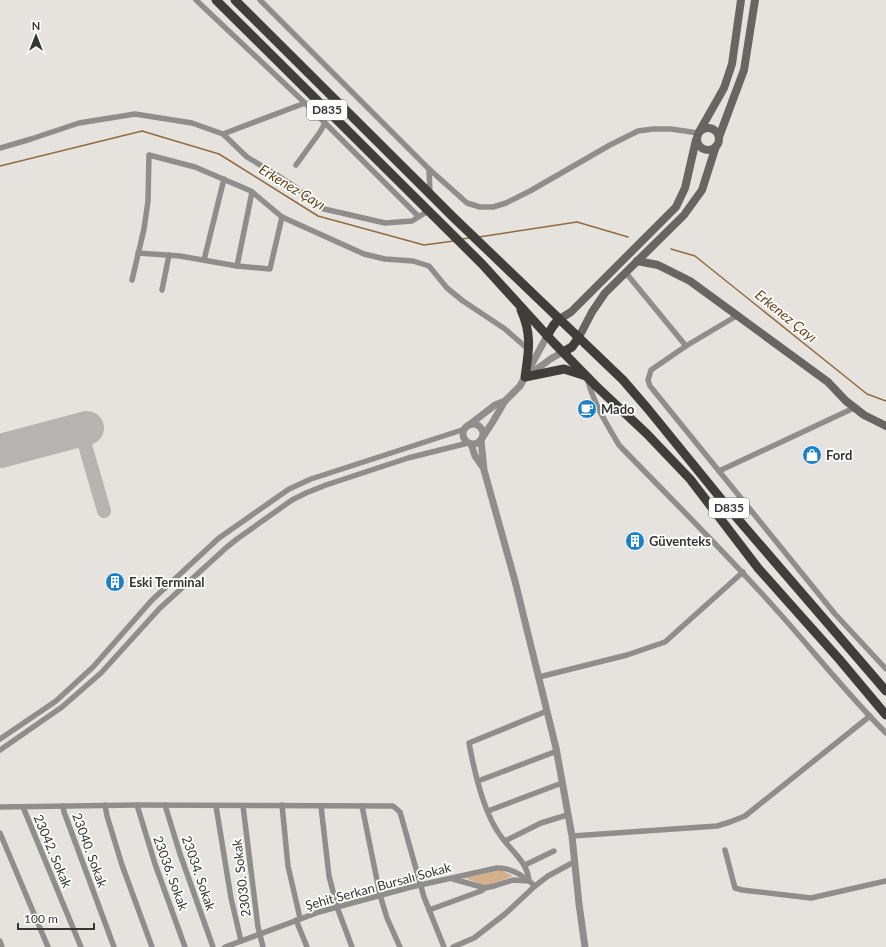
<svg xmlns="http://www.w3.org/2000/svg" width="886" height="947" font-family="Lato,sans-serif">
	<rect width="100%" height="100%" fill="#e6e3df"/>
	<polygon fill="#d4af89" points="501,870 513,876 489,885 483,885 465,878"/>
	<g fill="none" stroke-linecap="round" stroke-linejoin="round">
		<g stroke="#906a40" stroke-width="1.5">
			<polyline points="0,166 142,131 219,154 318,216 424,245 454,241"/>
			<polyline points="479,237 577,222 628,237"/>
			<polyline points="461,239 470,238"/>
			<polyline points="671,249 695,256 867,394 886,401"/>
		</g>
		<polyline stroke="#b6b4b0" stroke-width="14" points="70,432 85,445 104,511"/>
		<polyline stroke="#b6b4b0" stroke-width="34" points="0,451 87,428"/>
		<g stroke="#908e8d" stroke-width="5.5">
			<polyline points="196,0 305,103 418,216"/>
			<polyline points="260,0 429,169 430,193"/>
			<polyline points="223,134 247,157 277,175 298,189 320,208 385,223 412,221 428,211"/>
			<polyline points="0,148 31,139 79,123 135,114 192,123 223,134 305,103"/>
			<polyline points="296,165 320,132 325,123"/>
			<polyline points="429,169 467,203 480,207 493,207 506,203 530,191 610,145 638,131 653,129 671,129 698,133"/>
			<polyline points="138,253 180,256 237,266 270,269 282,217"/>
			<polyline points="204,260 224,179"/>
			<polyline points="237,266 252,192"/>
			<polyline points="626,273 686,346 651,370 648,380 650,386 835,614 886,669"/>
			<polyline points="132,280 144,229 148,201 149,155 195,167 251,191 282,217 364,254 385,259 413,261 429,266 447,288 463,301 505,329 529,350"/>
			<polyline points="162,290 169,255"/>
			<polyline points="686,346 738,315"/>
			<path d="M587,378c7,26 19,45 32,67 52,54 105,106 154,161 38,42 73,87 113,127"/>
			<polyline points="719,471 856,407"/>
			<polyline points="539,677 627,655 665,642 743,572"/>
			<polyline points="0,739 56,701 93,667 152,600 219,538 289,489 311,479 465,429"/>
			<polyline points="0,750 62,707 101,673 160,608 227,547 237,539 292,500 306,493 326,485 408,458 468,443"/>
			<polyline points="478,781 557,751"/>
			<polyline points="105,805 107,816 122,865 152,947"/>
			<polyline points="137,805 155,864 185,947"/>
			<polyline points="165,805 180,854 213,947"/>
			<polyline points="282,805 288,866 300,918"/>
			<polyline points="63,806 64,812 114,947"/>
			<polyline points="216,806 231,898 241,941"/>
			<polyline points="243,806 258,927 263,947"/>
			<polyline points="321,806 329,876 337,907 352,947"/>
			<polyline points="362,806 380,895 387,918 400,947"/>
			<polyline points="0,807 137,805 393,806 400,812 424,897 444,947"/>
			<polyline points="23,807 81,947"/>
			<polyline points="488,811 562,783"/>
			<polyline points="0,833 48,947"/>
			<polyline points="572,836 717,826 730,822 745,816 870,716"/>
			<polyline points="505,841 541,823 567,815"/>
			<polyline points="725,850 735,888 742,890 811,898 886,881"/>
			<polyline points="525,865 554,851"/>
			<path d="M453,879l32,9 9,-2 19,-6 16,1c-1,-19 -19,-31 -29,-46 -16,-22 -26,-65 -31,-92l78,-32"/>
			<polyline points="429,910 481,891 485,888"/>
			<polyline points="296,920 307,947"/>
			<polyline points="0,941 2,947"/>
			<path d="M225,947l94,-35 92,-25 86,-19c15,-1 28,9 38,18"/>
			<polyline points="453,947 474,938 505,914 535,886 548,876 574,862"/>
		</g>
		<g stroke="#908e8d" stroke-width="7">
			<polyline points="527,376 552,358 563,352"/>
			<circle cx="473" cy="434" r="10"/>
			<polyline points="469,425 495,405 505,401"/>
			<polyline points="482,438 492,423 505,401 520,386 547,336"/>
			<polyline points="481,440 484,470 515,581 556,748 572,836 579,904 585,947"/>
			<polyline points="471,444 475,456 482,466"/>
		</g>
		<g stroke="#686663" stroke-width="8">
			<circle cx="708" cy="139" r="11"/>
			<polyline points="699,132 724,88 732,64 741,0"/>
			<polyline points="719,137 744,70 755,0"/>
			<polyline points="637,261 658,265 690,281 828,382 846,401 864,415 886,426"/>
			<polyline points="558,320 571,312 676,207 685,188 696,140"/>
			<polyline points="579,337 592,312 605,293 684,215 702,190 716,146"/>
		</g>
		<g stroke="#403e3b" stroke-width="9">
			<polyline points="216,0 482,264 554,343 596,386 647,434 690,479 758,568 839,659 886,715"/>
			<polyline points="235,0 430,194 453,217 623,380 648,409 731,511 886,691"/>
			<path d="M521,310c11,24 8,41 4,67l39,-8 22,7"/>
			<polyline points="547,336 553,326 558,320"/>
			<polyline points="563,352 572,347 579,337"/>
		</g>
	</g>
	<defs>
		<g id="cafe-disc" transform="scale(1)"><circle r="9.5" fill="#1b7fca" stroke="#fff"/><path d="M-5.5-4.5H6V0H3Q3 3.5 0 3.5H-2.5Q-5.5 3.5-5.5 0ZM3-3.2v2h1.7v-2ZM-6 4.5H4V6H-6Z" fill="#fff"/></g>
		<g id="shop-disc" transform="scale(1)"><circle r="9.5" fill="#1b7fca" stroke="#fff"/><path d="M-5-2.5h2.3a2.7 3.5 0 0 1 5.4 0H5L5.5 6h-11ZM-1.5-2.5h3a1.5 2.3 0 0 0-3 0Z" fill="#fff"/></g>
		<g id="building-disc" transform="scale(1)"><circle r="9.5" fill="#1b7fca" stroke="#fff"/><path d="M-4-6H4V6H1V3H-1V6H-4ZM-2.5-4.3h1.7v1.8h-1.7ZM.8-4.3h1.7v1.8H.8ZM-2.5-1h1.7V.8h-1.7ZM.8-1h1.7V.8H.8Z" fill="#fff"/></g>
	</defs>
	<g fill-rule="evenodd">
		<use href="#cafe-disc" x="587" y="409"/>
		<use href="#shop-disc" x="812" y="455"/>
		<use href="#building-disc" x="635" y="541"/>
		<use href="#building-disc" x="115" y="582"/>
	</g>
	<g text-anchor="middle" stroke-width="3.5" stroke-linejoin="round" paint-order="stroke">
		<g fill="#fff" stroke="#727270" stroke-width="1">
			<rect x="307" y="100" width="40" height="20" rx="3"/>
			<rect x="709" y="498" width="40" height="20" rx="3"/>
		</g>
		<g font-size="12" font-weight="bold" fill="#363533">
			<text x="327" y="114">D835</text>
			<text x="729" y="512">D835</text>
		</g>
		<g font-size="13" font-weight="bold" fill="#363533" stroke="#fff" text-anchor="start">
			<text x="601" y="414">Mado</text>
			<text x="826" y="460">Ford</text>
			<text x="649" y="546">Güventeks</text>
			<text x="129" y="587">Eski Terminal</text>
		</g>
		<g font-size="13" fill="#363533" stroke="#fff">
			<text transform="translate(90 850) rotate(70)" y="5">23040. Sokak</text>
			<text transform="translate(53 851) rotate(67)" y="5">23042. Sokak</text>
			<text transform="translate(171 873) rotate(70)" y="5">23036. Sokak</text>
			<text transform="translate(199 873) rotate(71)" y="5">23034. Sokak</text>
			<text transform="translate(241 878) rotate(-97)" y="5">23030. Sokak</text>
			<text transform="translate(378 886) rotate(-15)" y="5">Şehit Serkan Bursalı Sokak</text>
		</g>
		<g font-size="14" font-style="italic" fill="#684316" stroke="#fff">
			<text transform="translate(292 187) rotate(31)" y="5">Erkenez Çayı</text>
			<text transform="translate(786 316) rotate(39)" y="5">Erkenez Çayı</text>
		</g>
	</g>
	<g transform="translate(36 36)" stroke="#ffffff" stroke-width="3" paint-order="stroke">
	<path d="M0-3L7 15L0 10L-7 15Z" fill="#363533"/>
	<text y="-6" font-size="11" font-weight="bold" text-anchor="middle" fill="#363533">N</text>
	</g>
	<path d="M18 923v6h76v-6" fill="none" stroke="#363533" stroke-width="2"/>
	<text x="24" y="923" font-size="12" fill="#363533" stroke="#ffffff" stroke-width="3" paint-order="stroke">100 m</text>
</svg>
